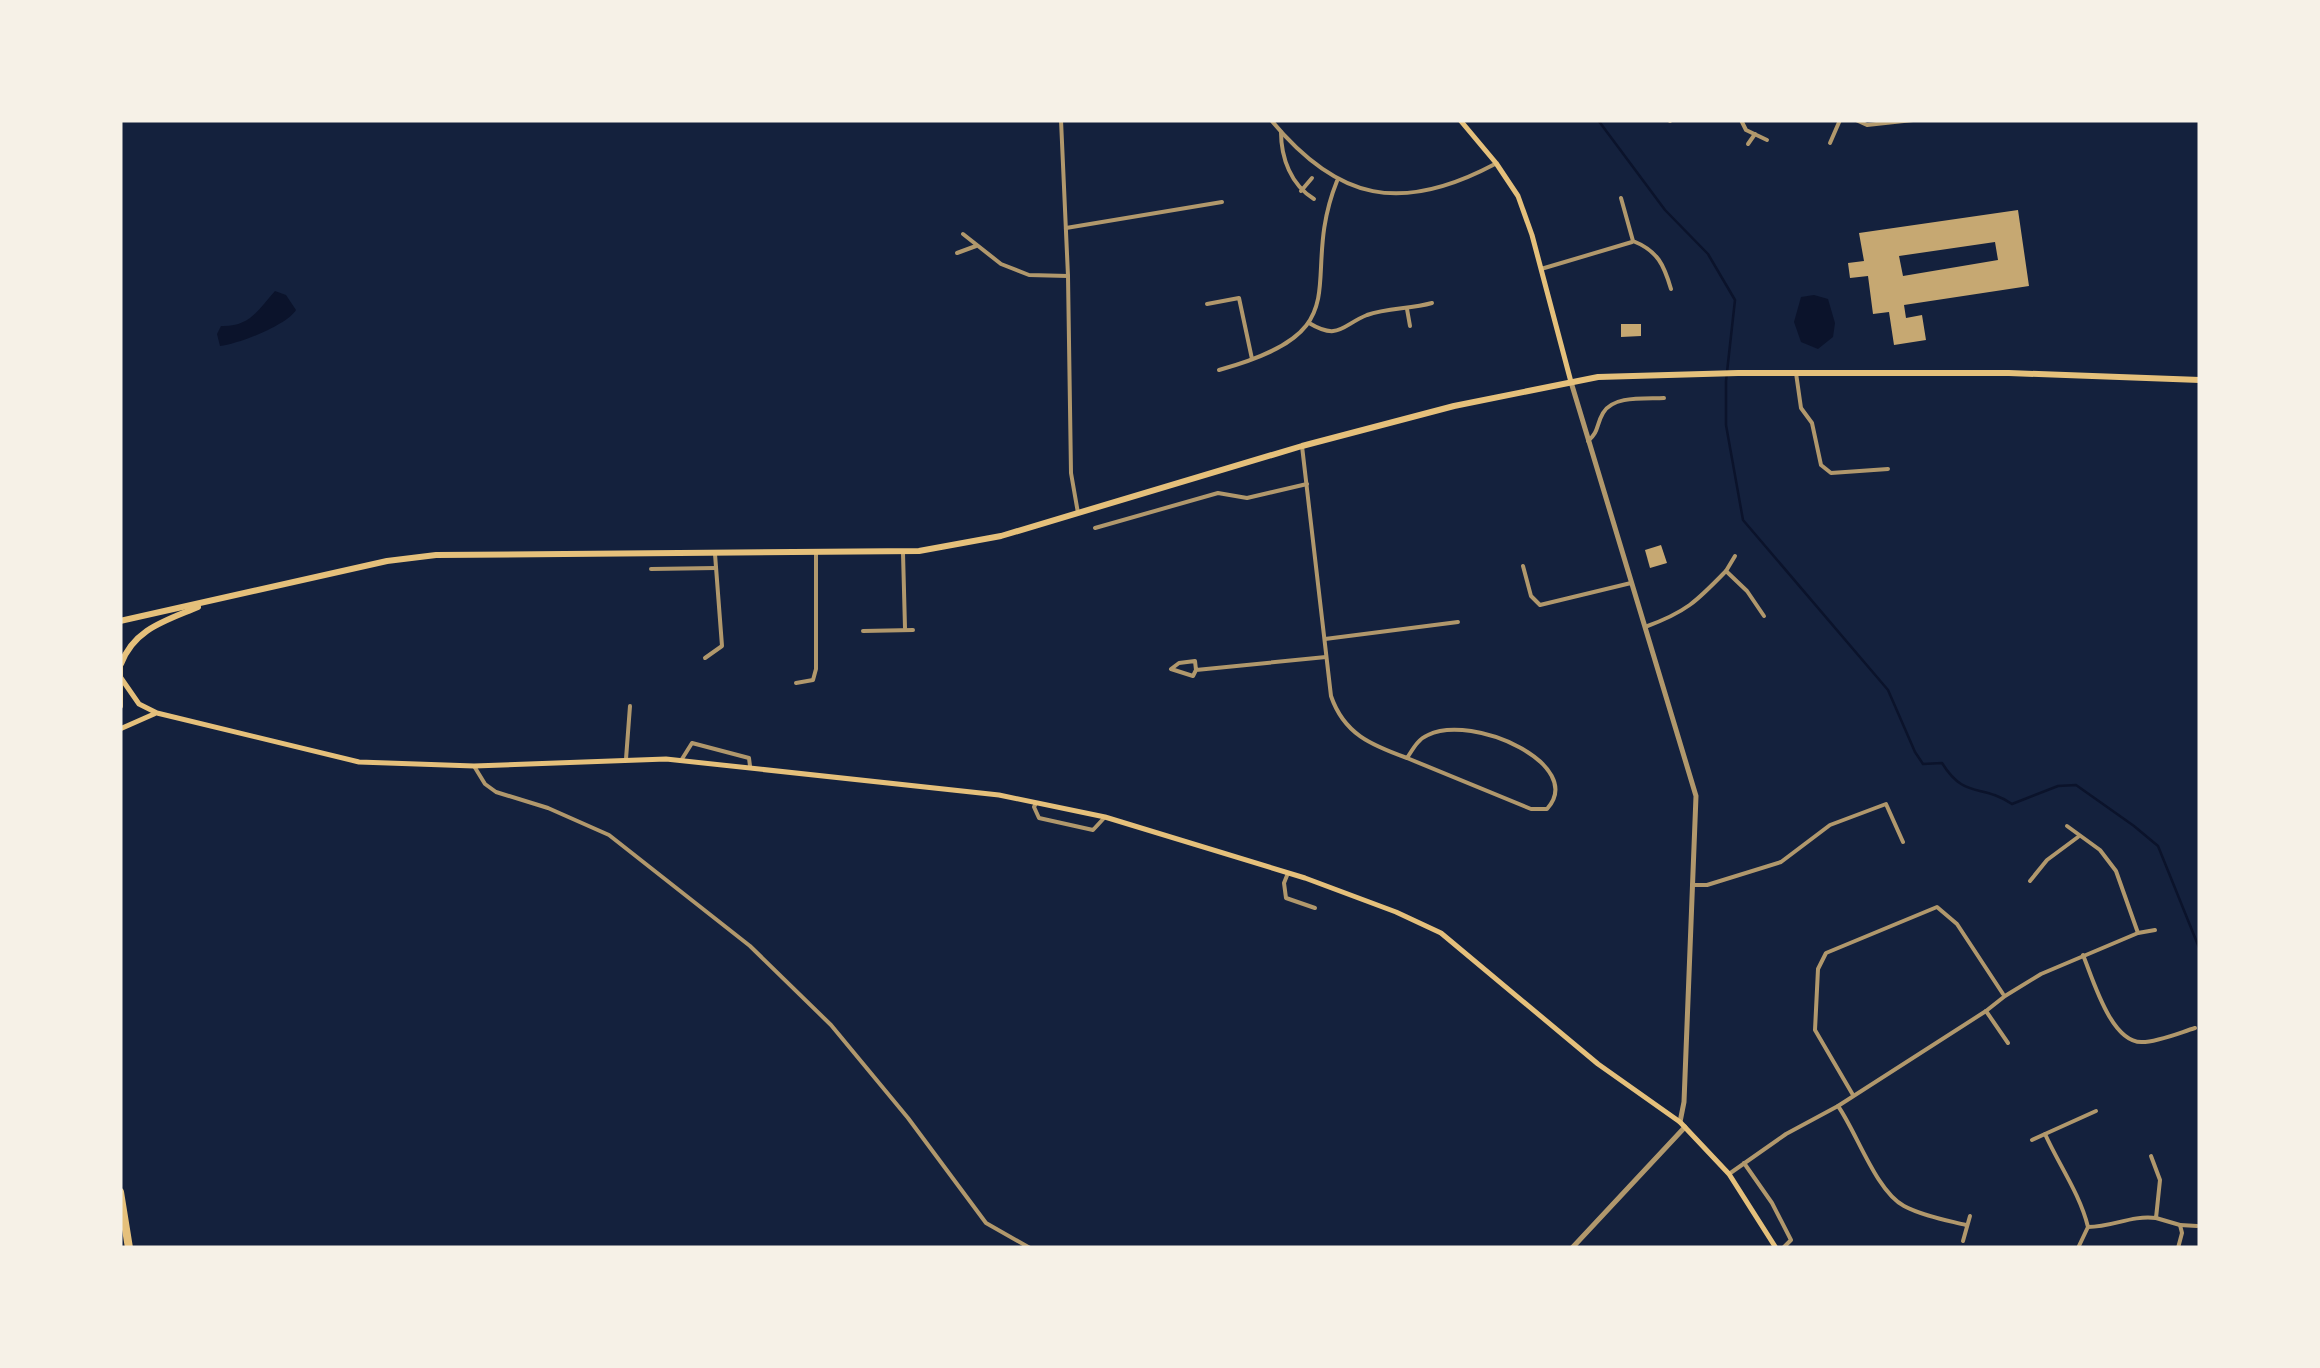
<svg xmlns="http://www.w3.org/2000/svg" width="2320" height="1368" font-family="'DejaVu Sans',sans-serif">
	<rect width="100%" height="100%" fill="#14213d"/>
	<g fill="#0b132b">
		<path d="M275,291l11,4 10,15c-9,15 -57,34 -76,36l-3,-12 4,-8c29,1 37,-16 54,-35z"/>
		<polygon points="1814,295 1828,299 1835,323 1833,337 1818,349 1801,342 1794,322 1801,297"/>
	</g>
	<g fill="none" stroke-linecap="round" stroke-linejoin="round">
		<path stroke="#0b132b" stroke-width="2.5" d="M1598,120l67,90 43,44 27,46 -9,81v44l17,95 145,170 27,62 8,12 19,-1c23,37 39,20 70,41l46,-18 18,-1 58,41 24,20 42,104"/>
	</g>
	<g fill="#c6a872" fill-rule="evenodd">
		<path d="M2018,210l11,76 -125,19 2,13 16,-3 4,25 -32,5 -5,-33 -16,2 -5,-38 -18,2 -2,-15 16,-2 -5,-28zM1995,242l3,18 -95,16 -4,-20z"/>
		<polygon points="1621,324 1641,324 1641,336 1621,337"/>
		<polygon points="1661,545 1667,563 1650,568 1645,550"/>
	</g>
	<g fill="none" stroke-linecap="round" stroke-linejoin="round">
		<g stroke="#b1986c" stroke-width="4">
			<polyline points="1061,120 1068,276 1071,473 1078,513"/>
			<path d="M1271,120c67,81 130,94 224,44"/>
			<polyline points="1741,120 1746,130 1767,140"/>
			<polyline points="1856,120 1867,125 1913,120"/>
			<polyline points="1670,121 1670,120"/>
			<path d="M1281,132c0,26 10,53 33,67"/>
			<polyline points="1830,143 1840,120"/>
			<polyline points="1748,144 1755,134"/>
			<polyline points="1301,191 1312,178"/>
			<path d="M1621,198l12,43c25,10 31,24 38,48"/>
			<polyline points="1066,228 1222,202"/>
			<polyline points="963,234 1001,264 1029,275 1068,276"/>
			<polyline points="957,253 976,246"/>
			<polyline points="1541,269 1632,242"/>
			<polyline points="1207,304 1239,298 1252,359"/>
			<polyline points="1407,309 1410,326"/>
			<path d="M1309,323c30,18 33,2 58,-8 20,-7 44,-6 65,-12"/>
			<path d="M1219,370c148,-41 77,-87 118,-189"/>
			<polyline points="1796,373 1801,408 1812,423 1821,465 1831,473 1888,469"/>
			<path d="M1588,441c11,-9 8,-16 15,-28 10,-18 43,-14 61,-15"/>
			<path d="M1302,446l29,250c13,38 40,49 76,62 6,-9 11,-19 21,-23 45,-22 159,30 119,74h-16l-124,-51"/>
			<polyline points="1095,528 1218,493 1247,498 1307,484"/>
			<polyline points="903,553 905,628"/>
			<polyline points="1523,566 1531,596 1540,605 1631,583"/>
			<polyline points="651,569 716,568"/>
			<polyline points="1726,571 1735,556"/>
			<path d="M1645,627c41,-15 51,-25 81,-56l21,20 17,25"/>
			<polyline points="863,631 913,630"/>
			<polyline points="1325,639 1458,622"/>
			<polyline points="705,658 722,646 715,554"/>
			<polyline points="1196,670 1195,661 1179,663 1171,669 1193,676 1196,670 1326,657"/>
			<polyline points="796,683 813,680 816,669 816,553"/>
			<polyline points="626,759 630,706"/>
			<polyline points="682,759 692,743 749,758 750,766"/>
			<polyline points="474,766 485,784 496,792 548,808 609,835 750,946 831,1025 908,1118 986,1223 1030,1248"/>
			<polyline points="1036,803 1034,807 1039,818 1093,830 1105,817"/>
			<polyline points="2067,826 2100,850 2116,871 2138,933"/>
			<polyline points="1288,873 1284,883 1286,898 1315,908"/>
			<polyline points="2030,881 2047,860 2078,837"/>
			<polyline points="1692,885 1707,885 1781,862 1830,825 1886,804 1903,842"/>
			<path d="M2083,955c10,24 28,88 59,87 16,0 37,-9 53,-14"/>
			<polyline points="1986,1011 2008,1043"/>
			<polyline points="1853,1095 1815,1030 1818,969 1826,953 1937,907 1957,924 2003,994"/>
			<path d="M1838,1106c19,27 38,85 66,100 19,10 42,14 62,19"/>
			<polyline points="2032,1140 2045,1134"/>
			<polyline points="1744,1163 1772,1203 1791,1240 1783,1248"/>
			<polyline points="1729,1174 1786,1134 1838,1106 1986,1011 2005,996 2041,974 2138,933 2155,930"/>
			<polyline points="2156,1218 2180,1225 2182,1233 2178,1248"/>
			<polyline points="2180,1225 2197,1226"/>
			<path d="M2088,1227c25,0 43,-12 68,-9l4,-38 -9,-24"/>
			<polyline points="1963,1241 1970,1216"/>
			<path d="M2078,1248l10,-21c-8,-33 -29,-62 -43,-93l51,-23"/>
		</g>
		<g stroke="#b1986c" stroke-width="5">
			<polyline points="1571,382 1696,796 1684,1102 1680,1122"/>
			<polyline points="1572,1248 1685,1127"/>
		</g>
		<g stroke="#e5c07b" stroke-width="5">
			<polyline points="1460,120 1496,163 1518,196 1532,235 1571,382"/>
			<polyline points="121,678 139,704 157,713 359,762 474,766 666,759 999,795 1105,817 1305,878 1396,912 1441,933 1598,1064 1680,1122 1729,1174 1776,1248"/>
			<polyline points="120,729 154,714"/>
		</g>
		<g stroke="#e5c07b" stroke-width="6">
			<polyline points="120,621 387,561 436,555 919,551 1001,536 1302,446 1454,406 1598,377 1738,373 2009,373 2200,380"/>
			<polyline points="120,662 120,706"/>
			<path d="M121,664c13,-35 44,-43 77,-57"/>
		</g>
		<polyline stroke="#e5c07b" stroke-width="8" points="120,1192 129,1248"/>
	</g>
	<rect width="2320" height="1368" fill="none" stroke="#f6f1e7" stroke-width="245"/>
</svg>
